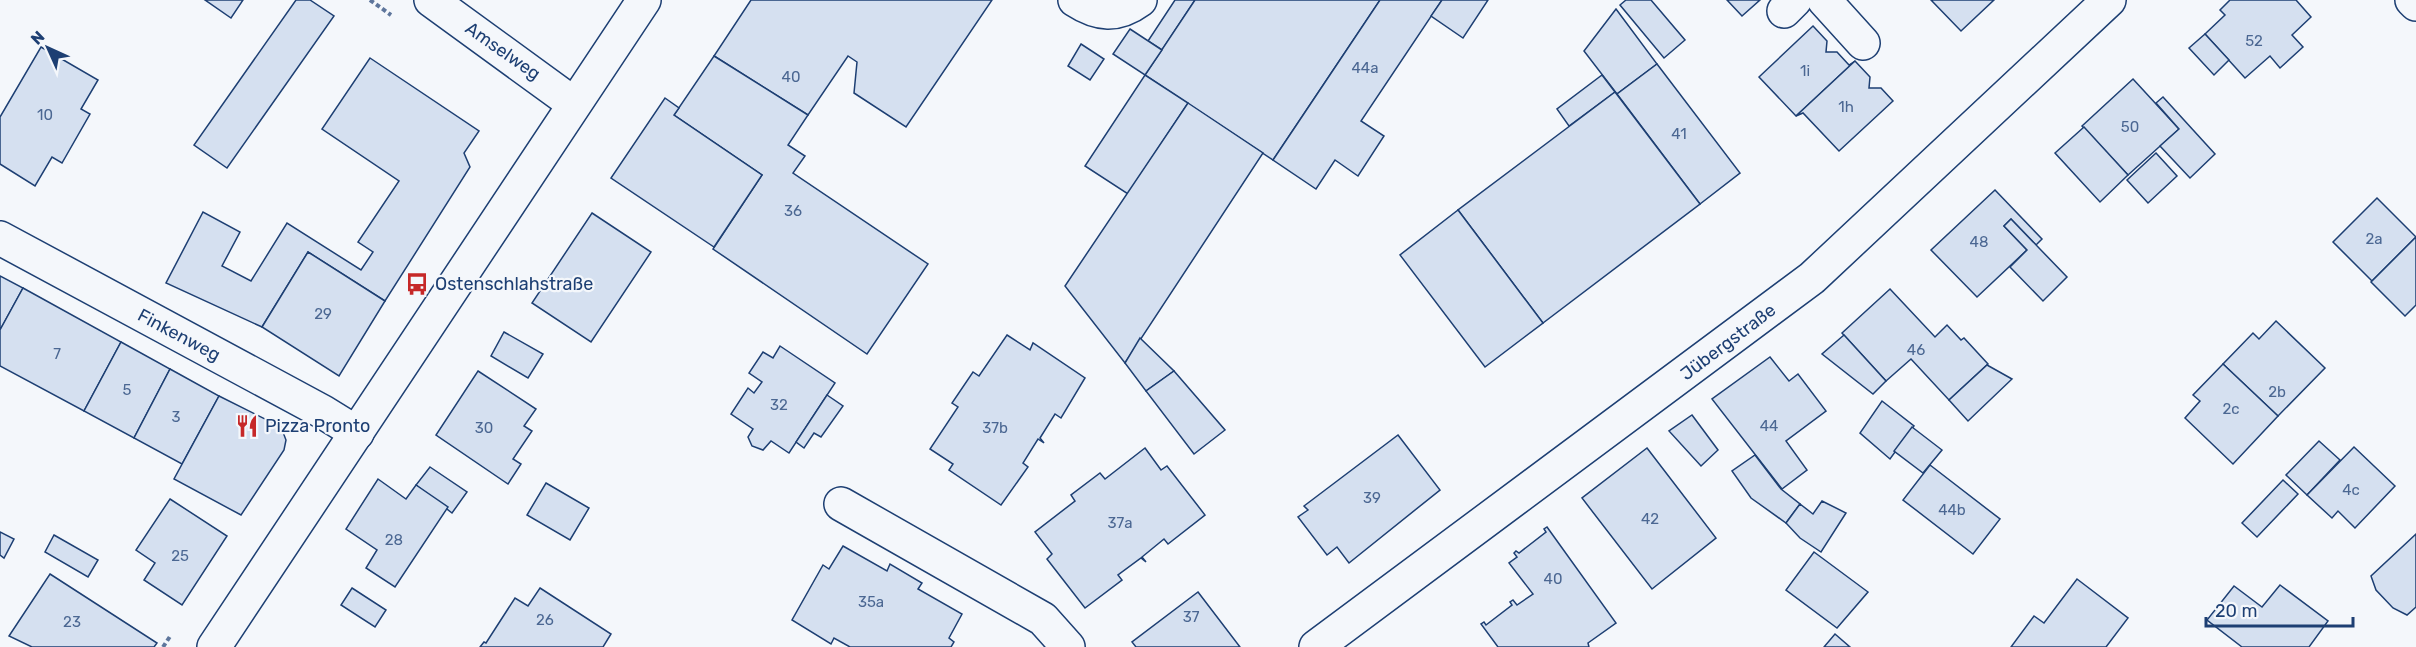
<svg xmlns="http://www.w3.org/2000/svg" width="2416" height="647" font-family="Rubik,sans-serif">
	<rect width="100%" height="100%" fill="#f4f7fb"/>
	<g fill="#d5e0f0" stroke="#1d3f73" stroke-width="1.5">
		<polygon points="205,0 243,0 231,18"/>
		<polygon points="296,0 310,0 334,16 227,168 194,145"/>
		<polygon points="751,0 992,0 906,127 854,93 857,62 848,56 808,115 714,56"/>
		<polygon points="1175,0 1195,0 1162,50 1148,41"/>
		<polygon points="1195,0 1380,0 1273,160 1145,75"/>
		<polygon points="1380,0 1442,0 1361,121 1384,136 1358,176 1335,160 1316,189 1273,160"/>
		<polygon points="1442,0 1488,0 1463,38 1431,16"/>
		<polygon points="1626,0 1651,0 1685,40 1664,58 1620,5"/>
		<polygon points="1727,0 1760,0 1742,16"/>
		<polygon points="1931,0 1994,0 1961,31"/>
		<polygon points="2230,0 2296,0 2311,17 2292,35 2303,47 2280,68 2270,56 2245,78 2205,34 2225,15 2220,10"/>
		<polygon points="1616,9 1657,64 1617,94 1584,51"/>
		<polygon points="1813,26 1827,41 1826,52 1837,52 1849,65 1855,61 1796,116 1759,77"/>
		<polygon points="1130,29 1162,50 1145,75 1113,54"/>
		<polygon points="2205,34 2229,60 2214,75 2189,48"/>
		<polygon points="1081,44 1104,59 1090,80 1068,66"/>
		<polygon points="41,47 98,80 81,109 90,114 62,163 52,157 35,186 0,164 0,117"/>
		<polygon points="714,56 808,115 788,145 805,156 793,173 928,264 867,354 713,249 762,175 674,115"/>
		<polygon points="370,58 479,131 464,153 470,167 385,301 308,252 262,327 166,283 203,212 240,232 222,266 251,281 287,223 361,270 373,252 358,242 399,181 322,129"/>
		<polygon points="1855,61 1870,77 1869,88 1881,88 1893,101 1839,151 1803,113 1796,116"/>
		<polygon points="1657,64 1740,173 1700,204 1617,94"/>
		<polygon points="1145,75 1188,103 1128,194 1085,166"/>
		<polygon points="1602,75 1615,92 1569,126 1557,109"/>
		<polygon points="2133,79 2179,129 2128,175 2082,126"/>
		<polygon points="1615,92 1700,204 1543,323 1458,210"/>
		<polygon points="2163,97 2215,154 2190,178 2160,146 2179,129 2156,103"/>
		<polygon points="665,98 679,108 674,115 762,175 714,247 611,178"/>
		<polygon points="1188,103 1263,153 1125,363 1065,286"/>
		<polygon points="2084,127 2128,175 2100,202 2055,153"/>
		<polygon points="2156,153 2177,176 2148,203 2127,180"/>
		<polygon points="1995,190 2042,239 2036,245 2011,219 2004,226 2027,250 1977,297 1931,250"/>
		<polygon points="2377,198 2416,237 2372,281 2333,242"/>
		<polygon points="1458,210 1543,323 1485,367 1400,255"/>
		<polygon points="592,213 651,252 591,342 532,303"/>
		<polygon points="2011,219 2067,277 2043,301 2010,267 2027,250 2004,226"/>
		<polygon points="2416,237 2416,305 2405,316 2371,282"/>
		<polygon points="308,252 385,301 339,376 262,327"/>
		<polygon points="0,276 23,288 0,330"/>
		<polygon points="23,288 121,342 84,411 0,366 0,330"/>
		<polygon points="1890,289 1935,337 1947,325 1961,340 1964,338 1988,364 1949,400 1911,359 1886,381 1842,333"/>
		<polygon points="2276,321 2325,368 2278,416 2223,364 2253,333 2259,339"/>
		<polygon points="504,332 543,354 528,378 491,356"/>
		<polygon points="1007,335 1030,350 1033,343 1085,378 1061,418 1055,414 1040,438 1044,443 1038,439 1023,463 1028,467 1001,505 949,470 953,464 930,449 958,407 952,403 973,372 979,376"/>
		<polygon points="1844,335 1886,381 1873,394 1822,354"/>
		<polygon points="1140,338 1174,371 1146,391 1125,363"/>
		<polygon points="121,342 170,369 134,438 84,411"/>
		<polygon points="780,346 835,383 789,453 771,441 763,450 752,446 748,437 753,429 731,414 748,388 754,393 762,382 749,373 763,352 773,358"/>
		<polygon points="1770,357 1789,381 1798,374 1826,411 1786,441 1807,470 1782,489 1712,399"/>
		<polygon points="2223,364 2278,416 2233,464 2185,418 2200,401 2193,395"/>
		<polygon points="1987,365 2012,379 1968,421 1949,400"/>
		<polygon points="170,369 219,396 182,464 134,438"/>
		<polygon points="478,371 536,409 524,426 532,431 513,459 521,464 508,484 436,435"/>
		<polygon points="1174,371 1225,430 1194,454 1146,391"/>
		<polygon points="827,395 843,406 821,437 814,433 804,448 796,442"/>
		<polygon points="219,396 281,427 286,440 284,450 241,515 174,479"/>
		<polygon points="1882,401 1914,426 1890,459 1860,433"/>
		<polygon points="1692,415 1718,450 1701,466 1669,431"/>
		<polygon points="1912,427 1942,450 1923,473 1894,451"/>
		<polygon points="1398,435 1440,490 1349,563 1337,547 1327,555 1298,517 1308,510 1304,506"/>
		<polygon points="2319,441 2340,460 2307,495 2286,475"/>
		<polygon points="2354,447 2395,486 2355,528 2338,511 2332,518 2307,495"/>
		<polygon points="1145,448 1161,470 1167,466 1205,515 1168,544 1164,539 1142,557 1146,562 1141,558 1118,575 1122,580 1085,608 1047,559 1052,554 1035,532 1075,501 1071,495 1100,473 1105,479"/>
		<polygon points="1647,448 1716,538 1652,589 1582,498"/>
		<polygon points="1755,455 1781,489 1800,504 1786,523 1751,498 1732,471"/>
		<polygon points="1930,465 2000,519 1973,554 1903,500"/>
		<polygon points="430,467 467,492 452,513 416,485"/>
		<polygon points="378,479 406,499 416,485 448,507 395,587 366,568 377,550 346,529"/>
		<polygon points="2283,480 2298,494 2257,537 2242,523"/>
		<polygon points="546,483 589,508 570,540 527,515"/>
		<polygon points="170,499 227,536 182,605 144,580 155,563 136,550"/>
		<polygon points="1822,501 1846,513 1821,552 1800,538 1786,523 1800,504 1813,514"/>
		<polygon points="1547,527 1616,623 1588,643 1589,647 1498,647 1481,624 1484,622 1486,625 1512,605 1510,602 1513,600 1517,605 1533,594 1509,563 1517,557 1514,553 1516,551 1519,553 1546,532 1544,529"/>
		<polygon points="0,532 14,539 4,558 0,555"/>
		<polygon points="2416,534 2416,607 2407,615 2393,608 2376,590 2371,576"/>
		<polygon points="54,535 98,560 88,577 45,552"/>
		<polygon points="843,546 887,571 890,564 922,583 918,589 962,614 949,638 954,642 951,647 850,647 834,638 831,644 792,620 823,565 829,569"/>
		<polygon points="1814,552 1868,592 1837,628 1786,590"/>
		<polygon points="50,574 157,643 154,647 32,647 9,636"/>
		<polygon points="2077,579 2128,618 2106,647 2011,647 2034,616 2044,623"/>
		<polygon points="2280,585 2328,621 2309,647 2242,647 2207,620 2234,586 2262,607"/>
		<polygon points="352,588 386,610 375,627 341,605"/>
		<polygon points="540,588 611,634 603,647 480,647 484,642 486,643 515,598 528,606"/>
		<polygon points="1198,592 1240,647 1136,647 1132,642"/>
		<polygon points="1835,634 1850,647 1824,647"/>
	</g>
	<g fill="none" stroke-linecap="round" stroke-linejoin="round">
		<g stroke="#1d3f73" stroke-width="36">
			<g id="minor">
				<polyline points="431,0 574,104"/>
				<path d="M1075,0c23,15 42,17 65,0"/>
				<polyline points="1824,0 1863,43"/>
				<polyline points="2412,0 2416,4"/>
				<polyline points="1784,11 1795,0"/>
				<polyline points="0,238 323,412 357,433"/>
				<polyline points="841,504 1043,619 1068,647"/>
				<polyline points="214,647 644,0"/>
				<polyline points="1316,647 1812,278 2109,0"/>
			</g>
		</g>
		<g stroke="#5e769c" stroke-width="4" stroke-dasharray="4.5 3" stroke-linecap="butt">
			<polyline points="370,0 391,15"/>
			<polyline points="163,647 171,635"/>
		</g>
		<use href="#minor" stroke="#f4f7fb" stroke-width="33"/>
	</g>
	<defs>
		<g id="bus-bare" transform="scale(1.8)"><path d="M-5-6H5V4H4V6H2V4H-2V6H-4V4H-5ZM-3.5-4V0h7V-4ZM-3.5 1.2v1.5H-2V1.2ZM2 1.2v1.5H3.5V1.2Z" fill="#c62828" stroke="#f4f7fb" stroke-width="2.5" paint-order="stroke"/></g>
		<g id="restaurant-bare" transform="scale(1.8)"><path d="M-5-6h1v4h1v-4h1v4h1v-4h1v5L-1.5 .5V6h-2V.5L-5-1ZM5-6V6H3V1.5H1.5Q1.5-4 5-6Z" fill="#c62828" stroke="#f4f7fb" stroke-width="2.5" paint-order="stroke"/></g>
	</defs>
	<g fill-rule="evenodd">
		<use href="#bus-bare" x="417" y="284"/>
		<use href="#restaurant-bare" x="247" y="426"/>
	</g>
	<g text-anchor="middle" stroke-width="4.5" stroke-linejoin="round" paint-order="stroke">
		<g font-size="15" fill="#4b6792">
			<text x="2254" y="46">52</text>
			<text x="1365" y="73">44a</text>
			<text x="1805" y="76">1i</text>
			<text x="791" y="82">40</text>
			<text x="1846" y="112">1h</text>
			<text x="45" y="120">10</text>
			<text x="2130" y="132">50</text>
			<text x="1679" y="139">41</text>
			<text x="793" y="216">36</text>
			<text x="2374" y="244">2a</text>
			<text x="1979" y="247">48</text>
			<text x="323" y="319">29</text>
			<text x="1916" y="355">46</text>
			<text x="57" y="359">7</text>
			<text x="127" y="395">5</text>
			<text x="2277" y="397">2b</text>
			<text x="779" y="410">32</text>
			<text x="2231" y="414">2c</text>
			<text x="176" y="422">3</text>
			<text x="1769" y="431">44</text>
			<text x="484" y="433">30</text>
			<text x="995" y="433">37b</text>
			<text x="2351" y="495">4c</text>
			<text x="1372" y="503">39</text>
			<text x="1952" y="515">44b</text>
			<text x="1650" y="524">42</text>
			<text x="1120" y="528">37a</text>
			<text x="394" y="545">28</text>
			<text x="180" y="561">25</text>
			<text x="1553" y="584">40</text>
			<text x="871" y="607">35a</text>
			<text x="1191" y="622">37</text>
			<text x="545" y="625">26</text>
			<text x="72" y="627">23</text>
		</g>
		<g font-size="18" fill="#1d3f73" stroke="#f4f7fb">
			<text transform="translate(503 51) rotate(35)" y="6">Amselweg</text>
			<text transform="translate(179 335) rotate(28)" y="6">Finkenweg</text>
			<text transform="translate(1728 342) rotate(-37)" y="6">Jübergstraße</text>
		</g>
		<g font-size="18" fill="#1d3f73" stroke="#f4f7fb" text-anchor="start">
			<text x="435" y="290">Ostenschlahstraße</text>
			<text x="265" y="432">Pizza Pronto</text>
		</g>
	</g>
	<g transform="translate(48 48) rotate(315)" stroke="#f4f7fb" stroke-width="4.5" paint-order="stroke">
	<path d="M0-4.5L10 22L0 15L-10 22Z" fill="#1d3f73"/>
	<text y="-9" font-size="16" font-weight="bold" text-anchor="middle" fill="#1d3f73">N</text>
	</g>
	<path d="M2206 617v9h147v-9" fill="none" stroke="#1d3f73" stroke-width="3"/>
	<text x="2215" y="617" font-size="18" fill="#1d3f73" stroke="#f4f7fb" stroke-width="4.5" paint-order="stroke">20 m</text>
</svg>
